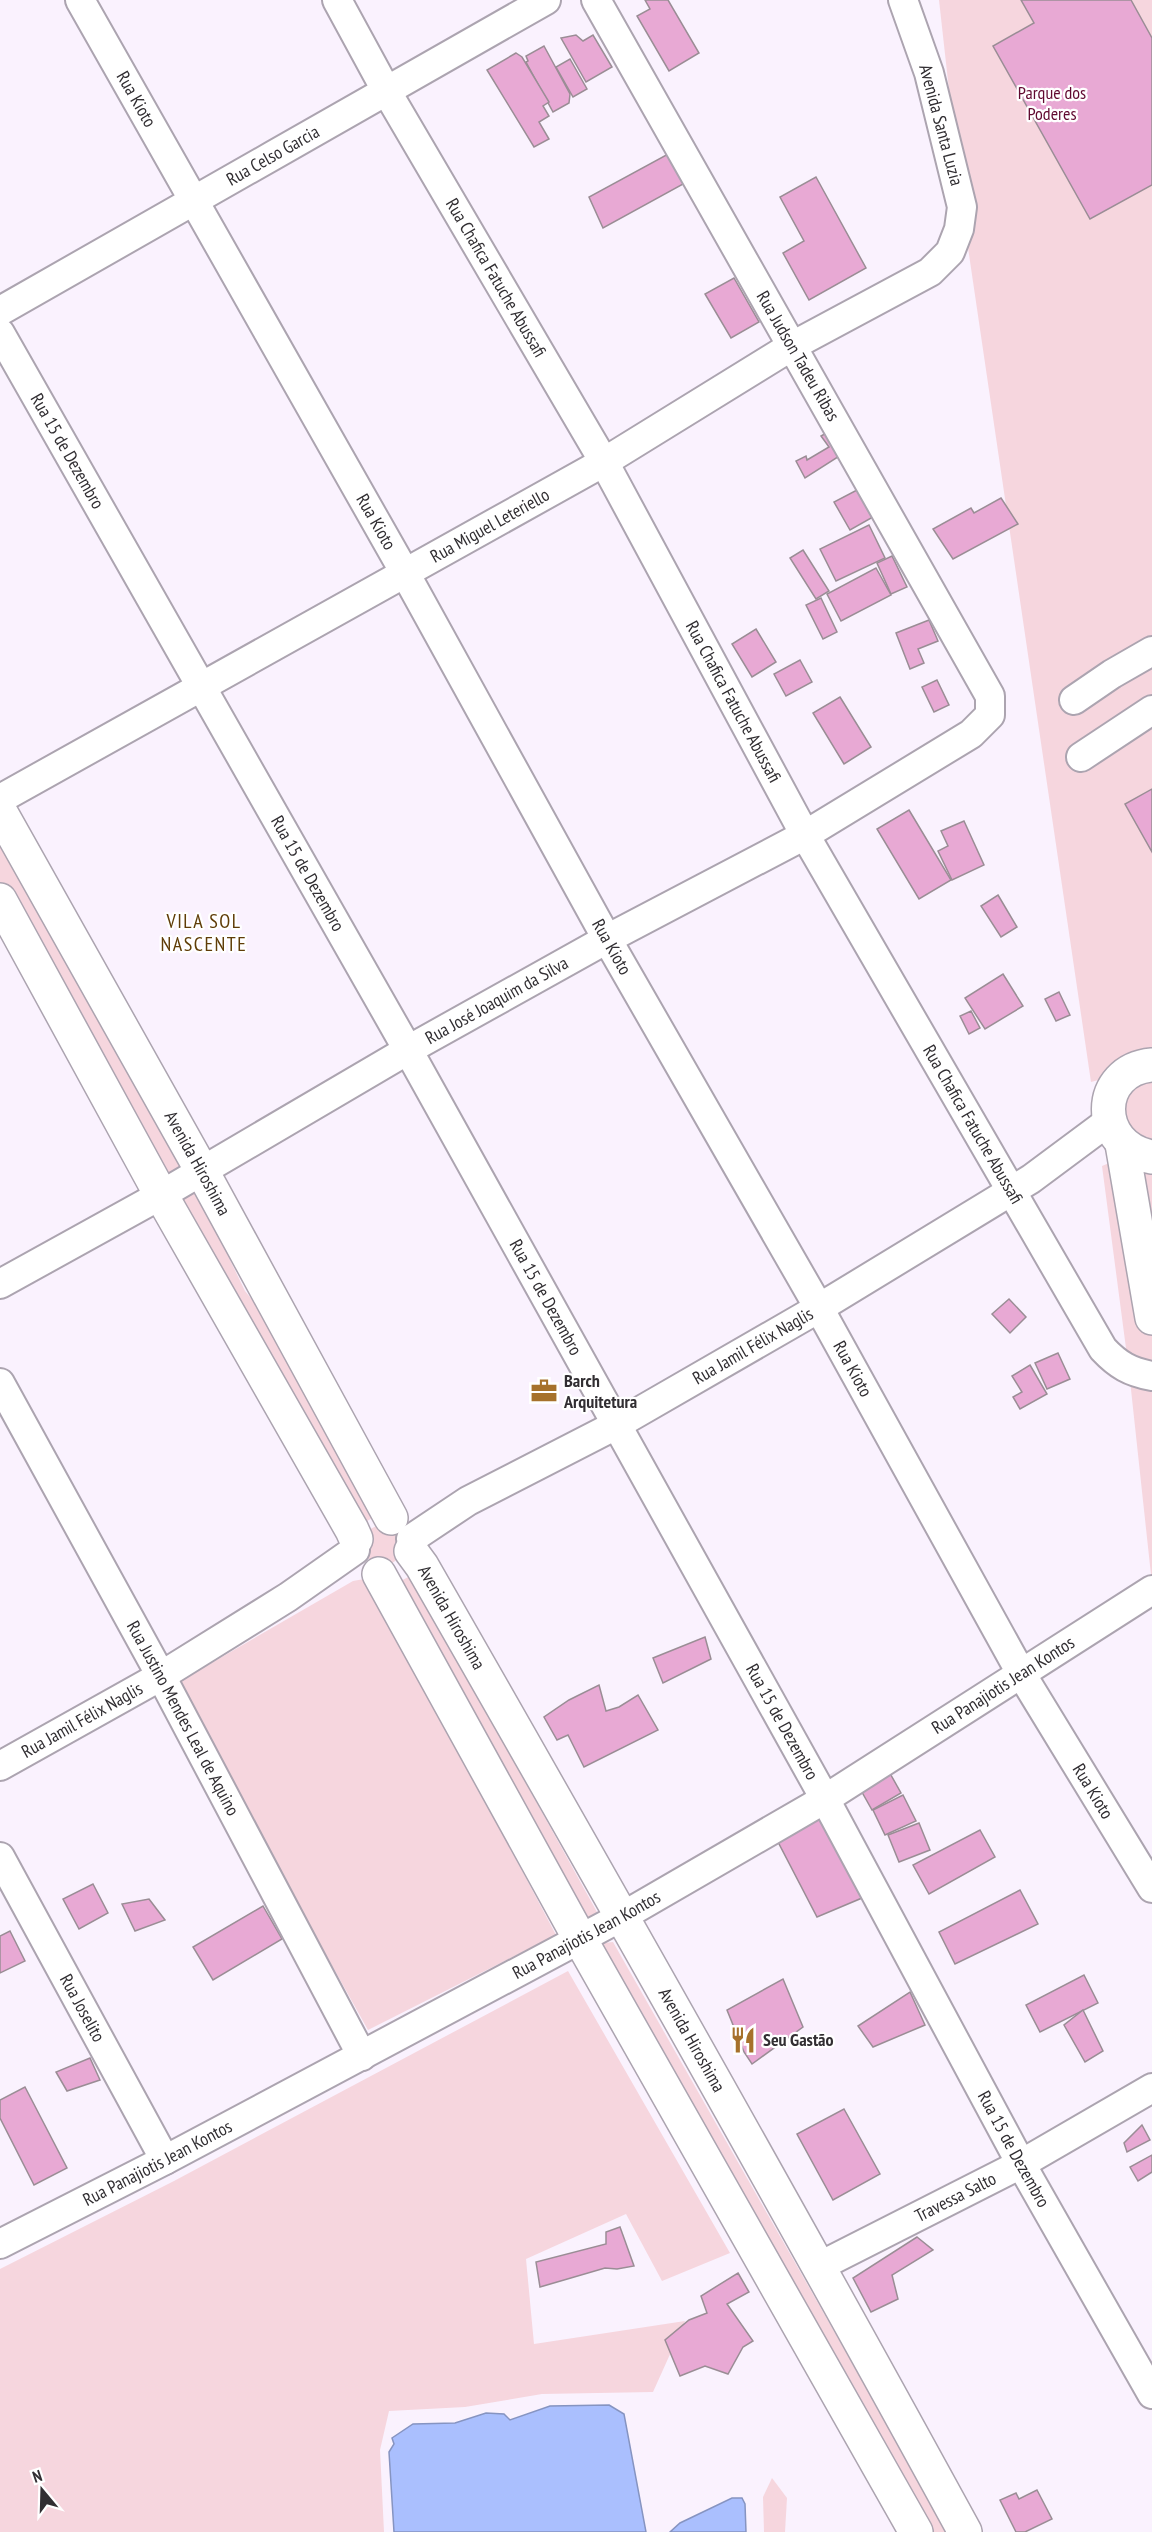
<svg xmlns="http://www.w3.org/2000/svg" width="1152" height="2532" font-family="'PT Sans Narrow',sans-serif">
	<rect width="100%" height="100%" fill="#faf2fe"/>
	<g fill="#f6d6de">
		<polygon points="939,0 1152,0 1152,1066 1091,1082 962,207"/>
		<polygon points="0,840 192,1181 245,1291 275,1328 381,1513 355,1528 0,883"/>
		<path d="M1152,1078v61c-37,-8 -34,-51 0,-61z"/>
		<polygon points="1152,1145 1152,1584 1129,1371 1102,1166"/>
		<circle cx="383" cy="1545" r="20"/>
		<polygon points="414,1574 469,1680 597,1912 582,1922 391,1586"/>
		<polygon points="364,1579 371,1584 556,1935 368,2030 175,1684 353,1581"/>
		<polygon points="613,1942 948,2532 925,2532 597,1949 604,1943"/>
		<polygon points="568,1971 730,2253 662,2281 626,2214 526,2259 534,2344 685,2321 653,2392 542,2394 465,2407 389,2411 380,2450 384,2532 0,2532 0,2269 174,2181"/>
		<polygon points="772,2478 787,2498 785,2532 764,2532 763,2497"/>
	</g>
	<g fill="#aabffe" stroke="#8694c1" stroke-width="1.5">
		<polygon points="609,2405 624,2414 646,2532 394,2532 389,2452 394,2444 392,2438 413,2424 455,2423 486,2413 504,2414 510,2420 550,2406"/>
		<polygon points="732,2498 742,2498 745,2504 746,2532 670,2532 680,2523"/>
	</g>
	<g fill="#e8a9d4" stroke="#9a8d95" stroke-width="1.5">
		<polygon points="645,0 668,0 699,53 669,71 637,16 650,9"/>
		<polygon points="1021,0 1131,0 1152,38 1152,185 1090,219 993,46 1034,23"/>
		<polygon points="576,35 583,41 593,35 612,67 586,82 561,38"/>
		<polygon points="544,46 570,94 569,103 553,112 526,62 528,61 526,56"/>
		<polygon points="516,53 522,57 549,102 543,106 549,116 539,122 549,139 534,147 487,70"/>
		<polygon points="570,59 587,89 573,97 556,67"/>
		<polygon points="670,153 685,183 603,228 589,197"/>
		<polygon points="816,177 866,268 809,300 783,253 804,241 780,197"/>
		<polygon points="734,278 759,322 731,338 705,294"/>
		<polygon points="828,432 841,455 805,478 796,461 806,456 807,460 829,447 821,436"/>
		<polygon points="857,490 873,517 850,530 834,502"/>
		<polygon points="1001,498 1018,524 953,559 933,529 971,508 974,513"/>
		<polygon points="869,525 885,558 836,581 820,549"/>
		<polygon points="803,550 829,591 816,599 790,558"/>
		<polygon points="892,556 907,587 891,594 877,563"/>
		<polygon points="876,568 891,595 841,621 827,594"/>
		<polygon points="821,598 837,632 823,639 806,605"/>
		<polygon points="929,620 938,641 918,649 924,663 910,669 896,633"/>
		<polygon points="756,629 776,662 752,677 732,644"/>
		<polygon points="800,660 812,682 786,696 774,674"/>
		<polygon points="937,680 949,705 934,712 922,687"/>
		<polygon points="840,697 871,747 844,764 813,713"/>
		<polygon points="1152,789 1152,852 1125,804"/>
		<polygon points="909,810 951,880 919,899 877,829"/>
		<polygon points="964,821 984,865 952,880 938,851 948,846 941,831"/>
		<polygon points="998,895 1017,927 1001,937 981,906"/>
		<polygon points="1003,974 1023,1006 985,1029 965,998"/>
		<polygon points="1059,992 1070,1015 1056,1021 1045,999"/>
		<polygon points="971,1011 980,1028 969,1034 960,1016"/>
		<polygon points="1009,1299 1026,1317 1010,1333 992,1314"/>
		<polygon points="1058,1353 1070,1379 1047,1389 1035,1363"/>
		<polygon points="1030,1365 1047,1394 1020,1409 1013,1397 1022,1392 1012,1376"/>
		<polygon points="705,1637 711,1659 663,1683 653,1658"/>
		<polygon points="599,1685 606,1711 619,1707 638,1695 658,1730 584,1767 568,1735 557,1740 544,1717 569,1700"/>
		<polygon points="887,1768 901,1793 872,1810 858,1785"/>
		<polygon points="903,1795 916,1821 885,1835 873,1810"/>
		<polygon points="822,1817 862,1898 817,1917 776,1838"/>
		<polygon points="919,1823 930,1850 899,1862 888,1835"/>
		<polygon points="980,1830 995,1857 929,1894 913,1865"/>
		<polygon points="93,1884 108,1913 79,1929 63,1899"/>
		<polygon points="1020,1890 1038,1924 955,1964 939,1932"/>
		<polygon points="149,1899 165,1920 135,1931 122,1904"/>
		<polygon points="263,1906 282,1939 213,1980 193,1947"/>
		<polygon points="10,1931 25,1961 0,1973 0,1936"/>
		<polygon points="1084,1975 1098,2003 1040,2032 1026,2005"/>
		<polygon points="783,1979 803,2027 752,2064 744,2052 727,2010"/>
		<polygon points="910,1992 925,2025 873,2047 858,2026"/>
		<polygon points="1083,2010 1103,2051 1085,2062 1064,2025"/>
		<polygon points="90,2058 100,2080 67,2091 56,2072"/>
		<polygon points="25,2087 67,2168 34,2185 0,2118 0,2100"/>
		<polygon points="844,2109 880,2174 833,2200 797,2134"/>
		<polygon points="1142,2125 1150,2140 1127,2152 1124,2143"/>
		<polygon points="1152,2155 1152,2172 1138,2181 1130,2167"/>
		<polygon points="620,2227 634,2266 617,2269 605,2268 540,2287 536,2262 606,2244 606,2232"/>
		<polygon points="917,2237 933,2250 892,2275 898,2299 871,2312 853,2278"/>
		<polygon points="738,2273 749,2292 727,2304 753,2341 743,2347 728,2374 705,2366 680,2376 665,2340 689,2320 707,2313 701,2296"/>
		<polygon points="1037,2490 1052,2519 1025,2532 1016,2532 1000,2500 1016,2493 1019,2499"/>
	</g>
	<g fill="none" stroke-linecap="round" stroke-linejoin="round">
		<g stroke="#aca4b0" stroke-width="32">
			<g id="minor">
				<path id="s1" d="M80,0l325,573 202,366 212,369 203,367 130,213"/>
				<path id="s2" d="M337,0l50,92 217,370 201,373 298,514c15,16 27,23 49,27"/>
				<path id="s3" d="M0,311c181,-105 365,-206 546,-311"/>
				<path id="s4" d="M0,333l408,717 417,749 196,365 131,230"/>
				<polyline points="1074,700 1112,674 1152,651"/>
				<polyline points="1081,757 1152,710"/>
				<path id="s5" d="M0,799l604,-337 188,-116 138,-74 20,-20 9,-23 3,-22 -33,-134 -26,-73"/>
				<path id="s6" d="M0,1284l161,-89 247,-145 199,-111 198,-104 166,-101 19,-19v-19l-394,-696"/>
				<path id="s7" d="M0,1383l161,293 201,380"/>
				<path id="s8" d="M411,1539l57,-38 148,-76 203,-117 212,-129 78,-58"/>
				<path id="s9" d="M0,1766l161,-90 127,-79 67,-47"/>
				<path id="s10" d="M0,1857l165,303"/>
				<path id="s11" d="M0,2244l165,-84 458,-244 202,-117 327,-209"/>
				<path id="s12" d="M820,2266l201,-102 131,-76"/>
			</g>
		</g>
		<g stroke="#aca4b0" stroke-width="36">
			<g id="major">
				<path id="s13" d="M0,811l202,360 189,347"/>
				<polyline points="0,900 161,1195 352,1530 356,1539"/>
				<path d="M1152,1065c-57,5 -59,81 0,92"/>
				<polyline points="1122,1144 1152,1318"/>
				<path id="s14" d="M411,1551l11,15c184,321 366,642 543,966"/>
				<polyline points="379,1574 580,1939 916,2532"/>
			</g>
		</g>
		<use href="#minor" stroke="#fff" stroke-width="28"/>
		<use href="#major" stroke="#fff" stroke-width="33"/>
	</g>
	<defs>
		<g id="office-bare" transform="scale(2.07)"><path d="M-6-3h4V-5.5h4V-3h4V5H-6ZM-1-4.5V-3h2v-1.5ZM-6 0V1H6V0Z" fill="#a6712b" stroke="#fff" stroke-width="2.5" paint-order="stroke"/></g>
		<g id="restaurant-bare" transform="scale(2.07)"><path d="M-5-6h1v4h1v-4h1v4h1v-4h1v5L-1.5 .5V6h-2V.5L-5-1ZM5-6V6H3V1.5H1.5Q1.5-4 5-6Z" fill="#a6712b" stroke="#fff" stroke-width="2.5" paint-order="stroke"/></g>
	</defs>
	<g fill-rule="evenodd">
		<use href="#office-bare" x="544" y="1391"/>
		<use href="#restaurant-bare" x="743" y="2040"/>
	</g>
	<g text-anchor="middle" stroke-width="4.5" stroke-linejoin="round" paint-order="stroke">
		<g font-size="18" fill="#610930" stroke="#fff">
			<text x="1052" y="99">Parque dos<tspan x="1052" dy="21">Poderes</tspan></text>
		</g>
		<g font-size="18" fill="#312e32" stroke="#fff">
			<text dy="6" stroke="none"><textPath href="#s1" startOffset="114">Rua Kioto</textPath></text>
			<text transform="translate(941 125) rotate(75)" y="6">Avenida Santa Luzia</text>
			<text dy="6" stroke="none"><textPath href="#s3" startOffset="314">Rua Celso Garcia</textPath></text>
			<text dy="6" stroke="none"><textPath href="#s2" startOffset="320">Rua Chafica Fatuche Abussafi</textPath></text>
			<text transform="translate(798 356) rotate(60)" y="6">Rua Judson Tadeu Ribas</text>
			<text dy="6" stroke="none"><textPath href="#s4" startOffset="136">Rua 15 de Dezembro</textPath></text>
			<text dy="6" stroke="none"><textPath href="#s1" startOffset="600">Rua Kioto</textPath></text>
			<text dy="6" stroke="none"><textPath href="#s5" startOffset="561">Rua Miguel Leteriello</textPath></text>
			<text dy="6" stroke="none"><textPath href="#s2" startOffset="806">Rua Chafica Fatuche Abussafi</textPath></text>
			<text dy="6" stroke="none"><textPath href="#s4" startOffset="622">Rua 15 de Dezembro</textPath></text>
			<text dy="6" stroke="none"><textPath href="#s1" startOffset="1086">Rua Kioto</textPath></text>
			<text dy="6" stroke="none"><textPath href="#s6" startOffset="572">Rua José Joaquim da Silva</textPath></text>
			<text dy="6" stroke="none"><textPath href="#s2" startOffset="1292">Rua Chafica Fatuche Abussafi</textPath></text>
			<text dy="6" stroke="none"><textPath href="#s13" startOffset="404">Avenida Hiroshima</textPath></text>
			<text dy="6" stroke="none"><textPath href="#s4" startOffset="1108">Rua 15 de Dezembro</textPath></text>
			<text dy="6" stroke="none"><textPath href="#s8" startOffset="393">Rua Jamil Félix Naglis</textPath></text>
			<text dy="6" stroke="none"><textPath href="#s1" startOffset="1572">Rua Kioto</textPath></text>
			<text dy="6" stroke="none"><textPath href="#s14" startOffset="78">Avenida Hiroshima</textPath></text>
			<text dy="6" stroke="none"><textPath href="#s11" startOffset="1149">Rua Panajiotis Jean Kontos</textPath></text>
			<text dy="6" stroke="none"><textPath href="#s7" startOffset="382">Rua Justino Mendes Leal de Aquino</textPath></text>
			<text dy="6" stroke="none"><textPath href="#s9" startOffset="94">Rua Jamil Félix Naglis</textPath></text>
			<text dy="6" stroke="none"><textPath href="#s4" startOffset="1594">Rua 15 de Dezembro</textPath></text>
			<text dy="6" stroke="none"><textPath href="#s1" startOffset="2058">Rua Kioto</textPath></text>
			<text dy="6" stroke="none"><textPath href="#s11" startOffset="663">Rua Panajiotis Jean Kontos</textPath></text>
			<text dy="6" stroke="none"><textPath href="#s10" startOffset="172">Rua Joselito</textPath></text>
			<text dy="6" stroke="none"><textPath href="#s14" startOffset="564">Avenida Hiroshima</textPath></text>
			<text dy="6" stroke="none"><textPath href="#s4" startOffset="2080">Rua 15 de Dezembro</textPath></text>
			<text dy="6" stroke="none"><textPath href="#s11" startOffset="177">Rua Panajiotis Jean Kontos</textPath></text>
			<text dy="6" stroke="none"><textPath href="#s12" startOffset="152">Travessa Salto</textPath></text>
		</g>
		<g font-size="18" font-weight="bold" fill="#312e32" stroke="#fff" text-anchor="start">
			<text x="564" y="1387">Barch<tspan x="564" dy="21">Arquitetura</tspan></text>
			<text x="763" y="2046">Seu Gastão</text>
		</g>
		<g font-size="20" letter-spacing="1.5" fill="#5f3c07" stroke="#fff">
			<text x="204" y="928">VILA SOL<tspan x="204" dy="23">NASCENTE</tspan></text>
		</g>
	</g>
	<g transform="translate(42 2490) rotate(341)" stroke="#ffffff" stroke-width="4.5" paint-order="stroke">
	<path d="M0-4.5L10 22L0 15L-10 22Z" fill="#312e32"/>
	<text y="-9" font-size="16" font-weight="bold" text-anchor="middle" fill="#312e32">N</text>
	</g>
</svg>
